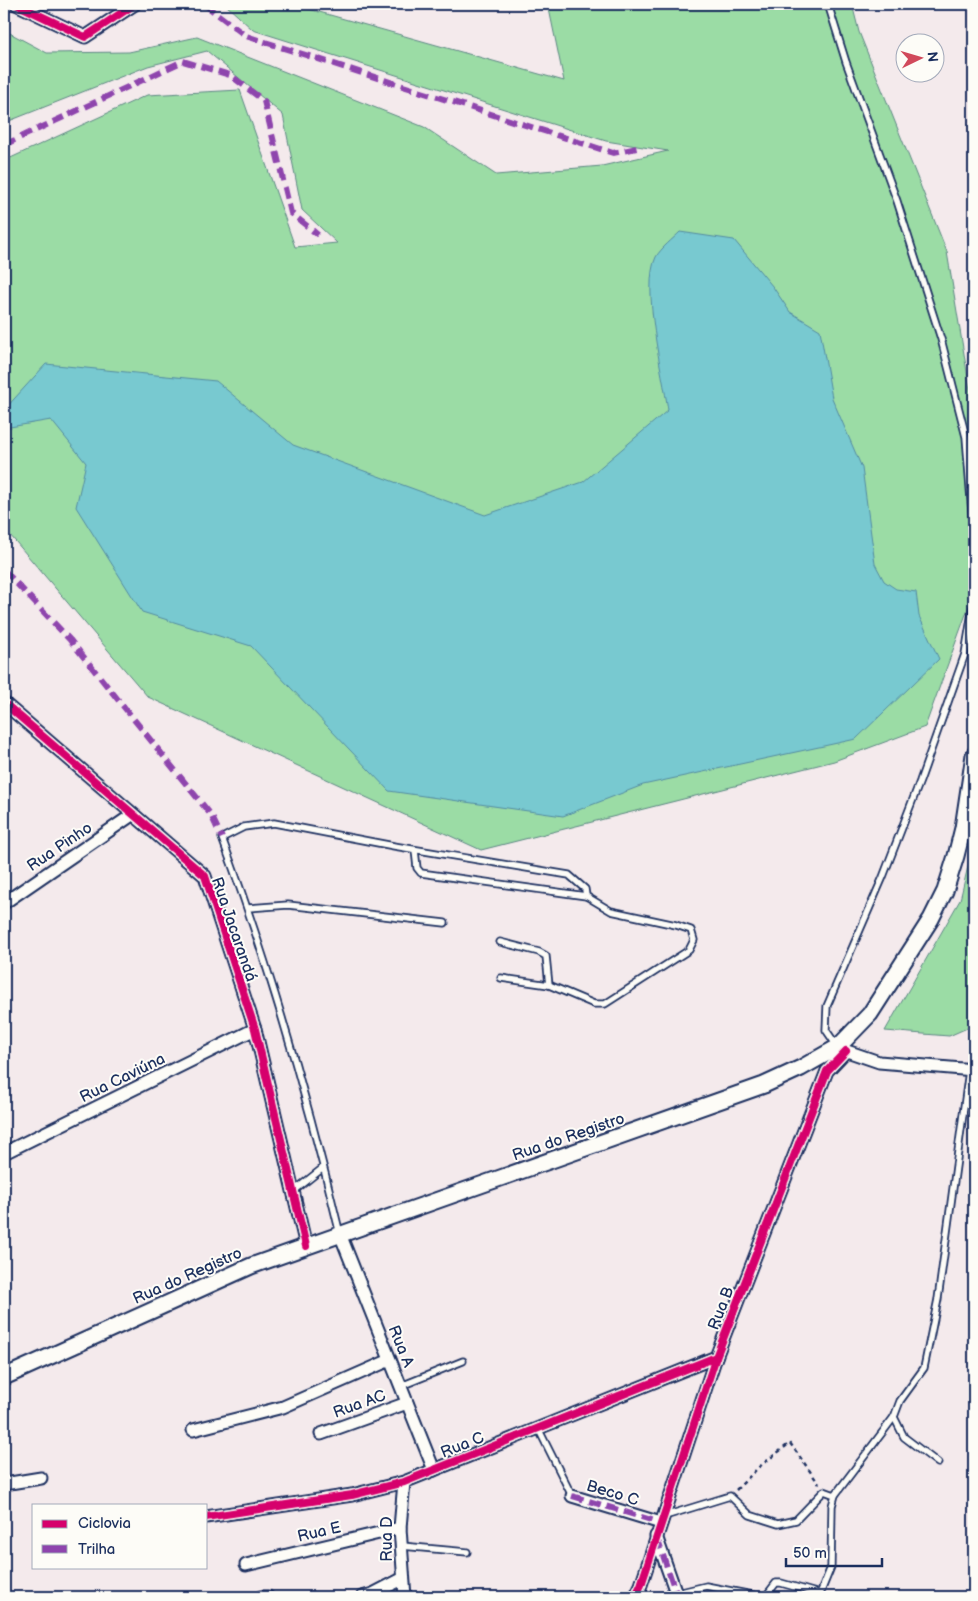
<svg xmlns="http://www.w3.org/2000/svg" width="978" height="1601" font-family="'Balsamiq Sans',sans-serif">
	<rect width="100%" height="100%" fill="#f4eaec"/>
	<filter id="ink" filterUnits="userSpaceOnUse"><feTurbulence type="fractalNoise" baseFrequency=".02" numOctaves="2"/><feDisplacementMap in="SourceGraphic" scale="10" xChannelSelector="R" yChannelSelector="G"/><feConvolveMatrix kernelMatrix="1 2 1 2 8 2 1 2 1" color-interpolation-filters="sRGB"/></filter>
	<g filter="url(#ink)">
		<g fill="#9bdca5" stroke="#5b8682">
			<polygon points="225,4 291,4 564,81 548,4 852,4 859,32 947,252 974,414 974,592 925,727 834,761 481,850 148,697 4,528 4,161 147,95 240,90 295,247 337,243 302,210 283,115 207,51 148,66 4,123 4,30 47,53 129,52 197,37 424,127 496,175 602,166 668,151 606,141 253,30"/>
			<polygon points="974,841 974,1025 949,1036 885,1031 960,900"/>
		</g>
		<path fill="#78c9d0" stroke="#538ba2" d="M680,232l54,8 39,47 17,25 30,18 12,68 30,70 13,96 9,17 12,8 20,3 3,24 20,43 -83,80 -213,46 -80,31 -174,-25 -138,-145 -109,-34 -66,-105 10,-44 -35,-43 -47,8v-18l42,-46 170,17 77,64 192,70 98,-33 85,-72c-5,-35 -27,-123 -12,-153 5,-9 17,-18 24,-25z"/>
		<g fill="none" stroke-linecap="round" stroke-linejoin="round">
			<g stroke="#1b2f5e" stroke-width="9">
				<g id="lane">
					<polyline points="828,4 846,62 897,201 941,339 966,437 974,539"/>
					<polyline points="415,850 417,868 421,873 586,896 611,911 676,925 691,930 694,940 689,950 605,1004 594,1004 549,985 501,978"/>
					<polyline points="248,908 288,905 445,923"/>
					<polyline points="500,942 539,952 546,956 549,985"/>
					<polyline points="837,1046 826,1030 827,1006 883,877 920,781 965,654 974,601"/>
					<polyline points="294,1191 323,1168"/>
					<path d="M340,1234c-32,-134 -70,-267 -118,-396l22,-11 30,-4 120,23 175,29 16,14 1,7"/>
					<polyline points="401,1386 463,1361"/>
					<polyline points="538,1428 572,1496"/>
					<polyline points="938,1463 904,1437 894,1417 900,1401 924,1368 938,1299 969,1070"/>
					<polyline points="665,1516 730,1496 750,1515 778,1524 796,1520 824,1491 835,1495"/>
					<polyline points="402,1546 467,1552"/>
					<polyline points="641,1587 646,1597"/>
					<polyline points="677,1593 706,1586 763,1597 766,1596 776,1583 781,1583 820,1594 823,1597"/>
					<polyline points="820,1594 831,1567 832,1506 835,1495 894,1417"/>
				</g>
			</g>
			<g stroke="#1b2f5e" stroke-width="15">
				<g id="street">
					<polyline points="16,4 85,37 135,4"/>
					<polyline points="4,703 205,876 255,1029 306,1246"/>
					<polyline points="4,903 132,815"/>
					<polyline points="841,1049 879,1062 974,1070"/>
					<polyline points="4,1153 255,1029"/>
					<polyline points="340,1234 434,1470"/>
					<polyline points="193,1430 283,1407 390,1360"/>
					<polyline points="321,1434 407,1403"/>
					<polyline points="404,1482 400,1528 405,1597"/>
					<polyline points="4,1484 41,1478"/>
					<polyline points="572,1496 661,1523"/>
					<polyline points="206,1517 352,1495 404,1482 716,1357"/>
					<polyline points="656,1536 676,1593"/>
					<polyline points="246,1565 400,1528"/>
					<polyline points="261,1597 268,1597"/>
					<polyline points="362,1597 373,1594 402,1579"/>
					<polyline points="635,1597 641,1585 716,1357 827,1071 846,1051"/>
				</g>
			</g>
			<g stroke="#1b2f5e" stroke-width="19">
				<polyline id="secondary" points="4,1377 251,1266 764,1085 801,1068 838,1047 870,1014 931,919 945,891 956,856 963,828 974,755"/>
			</g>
			<polyline stroke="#1b2f5e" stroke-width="2.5" stroke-dasharray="4 4" stroke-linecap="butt" points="736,1490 759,1467 790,1443 819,1484"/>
			<use href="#lane" stroke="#fdfcf7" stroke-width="5.5"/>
			<use href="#street" stroke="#fdfcf7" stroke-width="11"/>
			<use href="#secondary" stroke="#fdfcf7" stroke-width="15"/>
			<g stroke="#8e44ad" stroke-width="6" stroke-dasharray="12 6" stroke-linecap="butt">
				<polyline points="204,4 246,36 613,153 642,147"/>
				<polyline points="4,145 183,61 230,75 264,101 291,213 318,235"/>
				<polyline points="4,570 70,640 211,815 222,838"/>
				<polyline points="572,1496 661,1523"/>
				<polyline points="657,1538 676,1593"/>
			</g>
			<g stroke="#fdfcf7" stroke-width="11">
				<g id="cycleway">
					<polyline points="16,4 85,37 135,4"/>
					<polyline points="4,703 205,876 255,1029 306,1246"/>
					<polyline points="206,1517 352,1495 404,1482 716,1357"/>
					<polyline points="635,1597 641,1585 716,1357 827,1071 846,1051"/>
				</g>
			</g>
			<use href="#cycleway" stroke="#d6006c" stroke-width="8"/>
		</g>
	</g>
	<g text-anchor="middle" stroke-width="4" stroke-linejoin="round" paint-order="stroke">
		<g font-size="16" fill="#1b2f5e" stroke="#fdfcf7">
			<text transform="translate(59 846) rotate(-34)" y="6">Rua Pinho</text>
			<text transform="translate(235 929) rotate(71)" y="6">Rua Jacarandá</text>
			<text transform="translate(122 1077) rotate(-26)" y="6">Rua Caviúna</text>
			<text transform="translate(568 1136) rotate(-19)" y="6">Rua do Registro</text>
			<text transform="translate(187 1275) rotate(-24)" y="6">Rua do Registro</text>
			<text transform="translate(720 1308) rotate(-69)" y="6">Rua B</text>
			<text transform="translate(402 1346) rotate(68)" y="6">Rua A</text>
			<text transform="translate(359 1403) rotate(-20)" y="6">Rua AC</text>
			<text transform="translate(462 1444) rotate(-22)" y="6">Rua C</text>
			<text transform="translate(613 1492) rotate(17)" y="6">Beco C</text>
			<text transform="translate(319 1531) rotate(-13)" y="6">Rua E</text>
			<text transform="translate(386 1539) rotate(-90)" y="6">Rua D</text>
		</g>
	</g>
	<rect width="978" height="1601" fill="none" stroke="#fdfcf7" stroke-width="20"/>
	<rect x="10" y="10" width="958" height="1581" fill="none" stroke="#1b2f5e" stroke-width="2" filter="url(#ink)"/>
	<rect x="32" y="1504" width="175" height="65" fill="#fdfcf7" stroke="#a3aaba"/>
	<rect x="42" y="1520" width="25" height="8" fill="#d6006c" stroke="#a3aaba"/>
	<text x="78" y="1528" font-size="15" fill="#1b2f5e">Ciclovia</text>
	<rect x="42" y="1545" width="25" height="8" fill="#8e44ad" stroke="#a3aaba"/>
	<text x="78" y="1554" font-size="15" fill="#1b2f5e">Trilha</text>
	<g transform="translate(920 58) rotate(85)"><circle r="24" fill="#fdfcf7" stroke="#a3aaba"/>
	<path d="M0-4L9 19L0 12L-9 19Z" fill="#d1495b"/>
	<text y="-8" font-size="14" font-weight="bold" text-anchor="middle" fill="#1b2f5e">N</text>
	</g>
	<path d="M786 1558v8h96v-8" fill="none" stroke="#1b2f5e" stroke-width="2.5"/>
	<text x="793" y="1558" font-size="15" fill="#1b2f5e" stroke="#fdfcf7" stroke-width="4" paint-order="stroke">50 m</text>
</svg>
